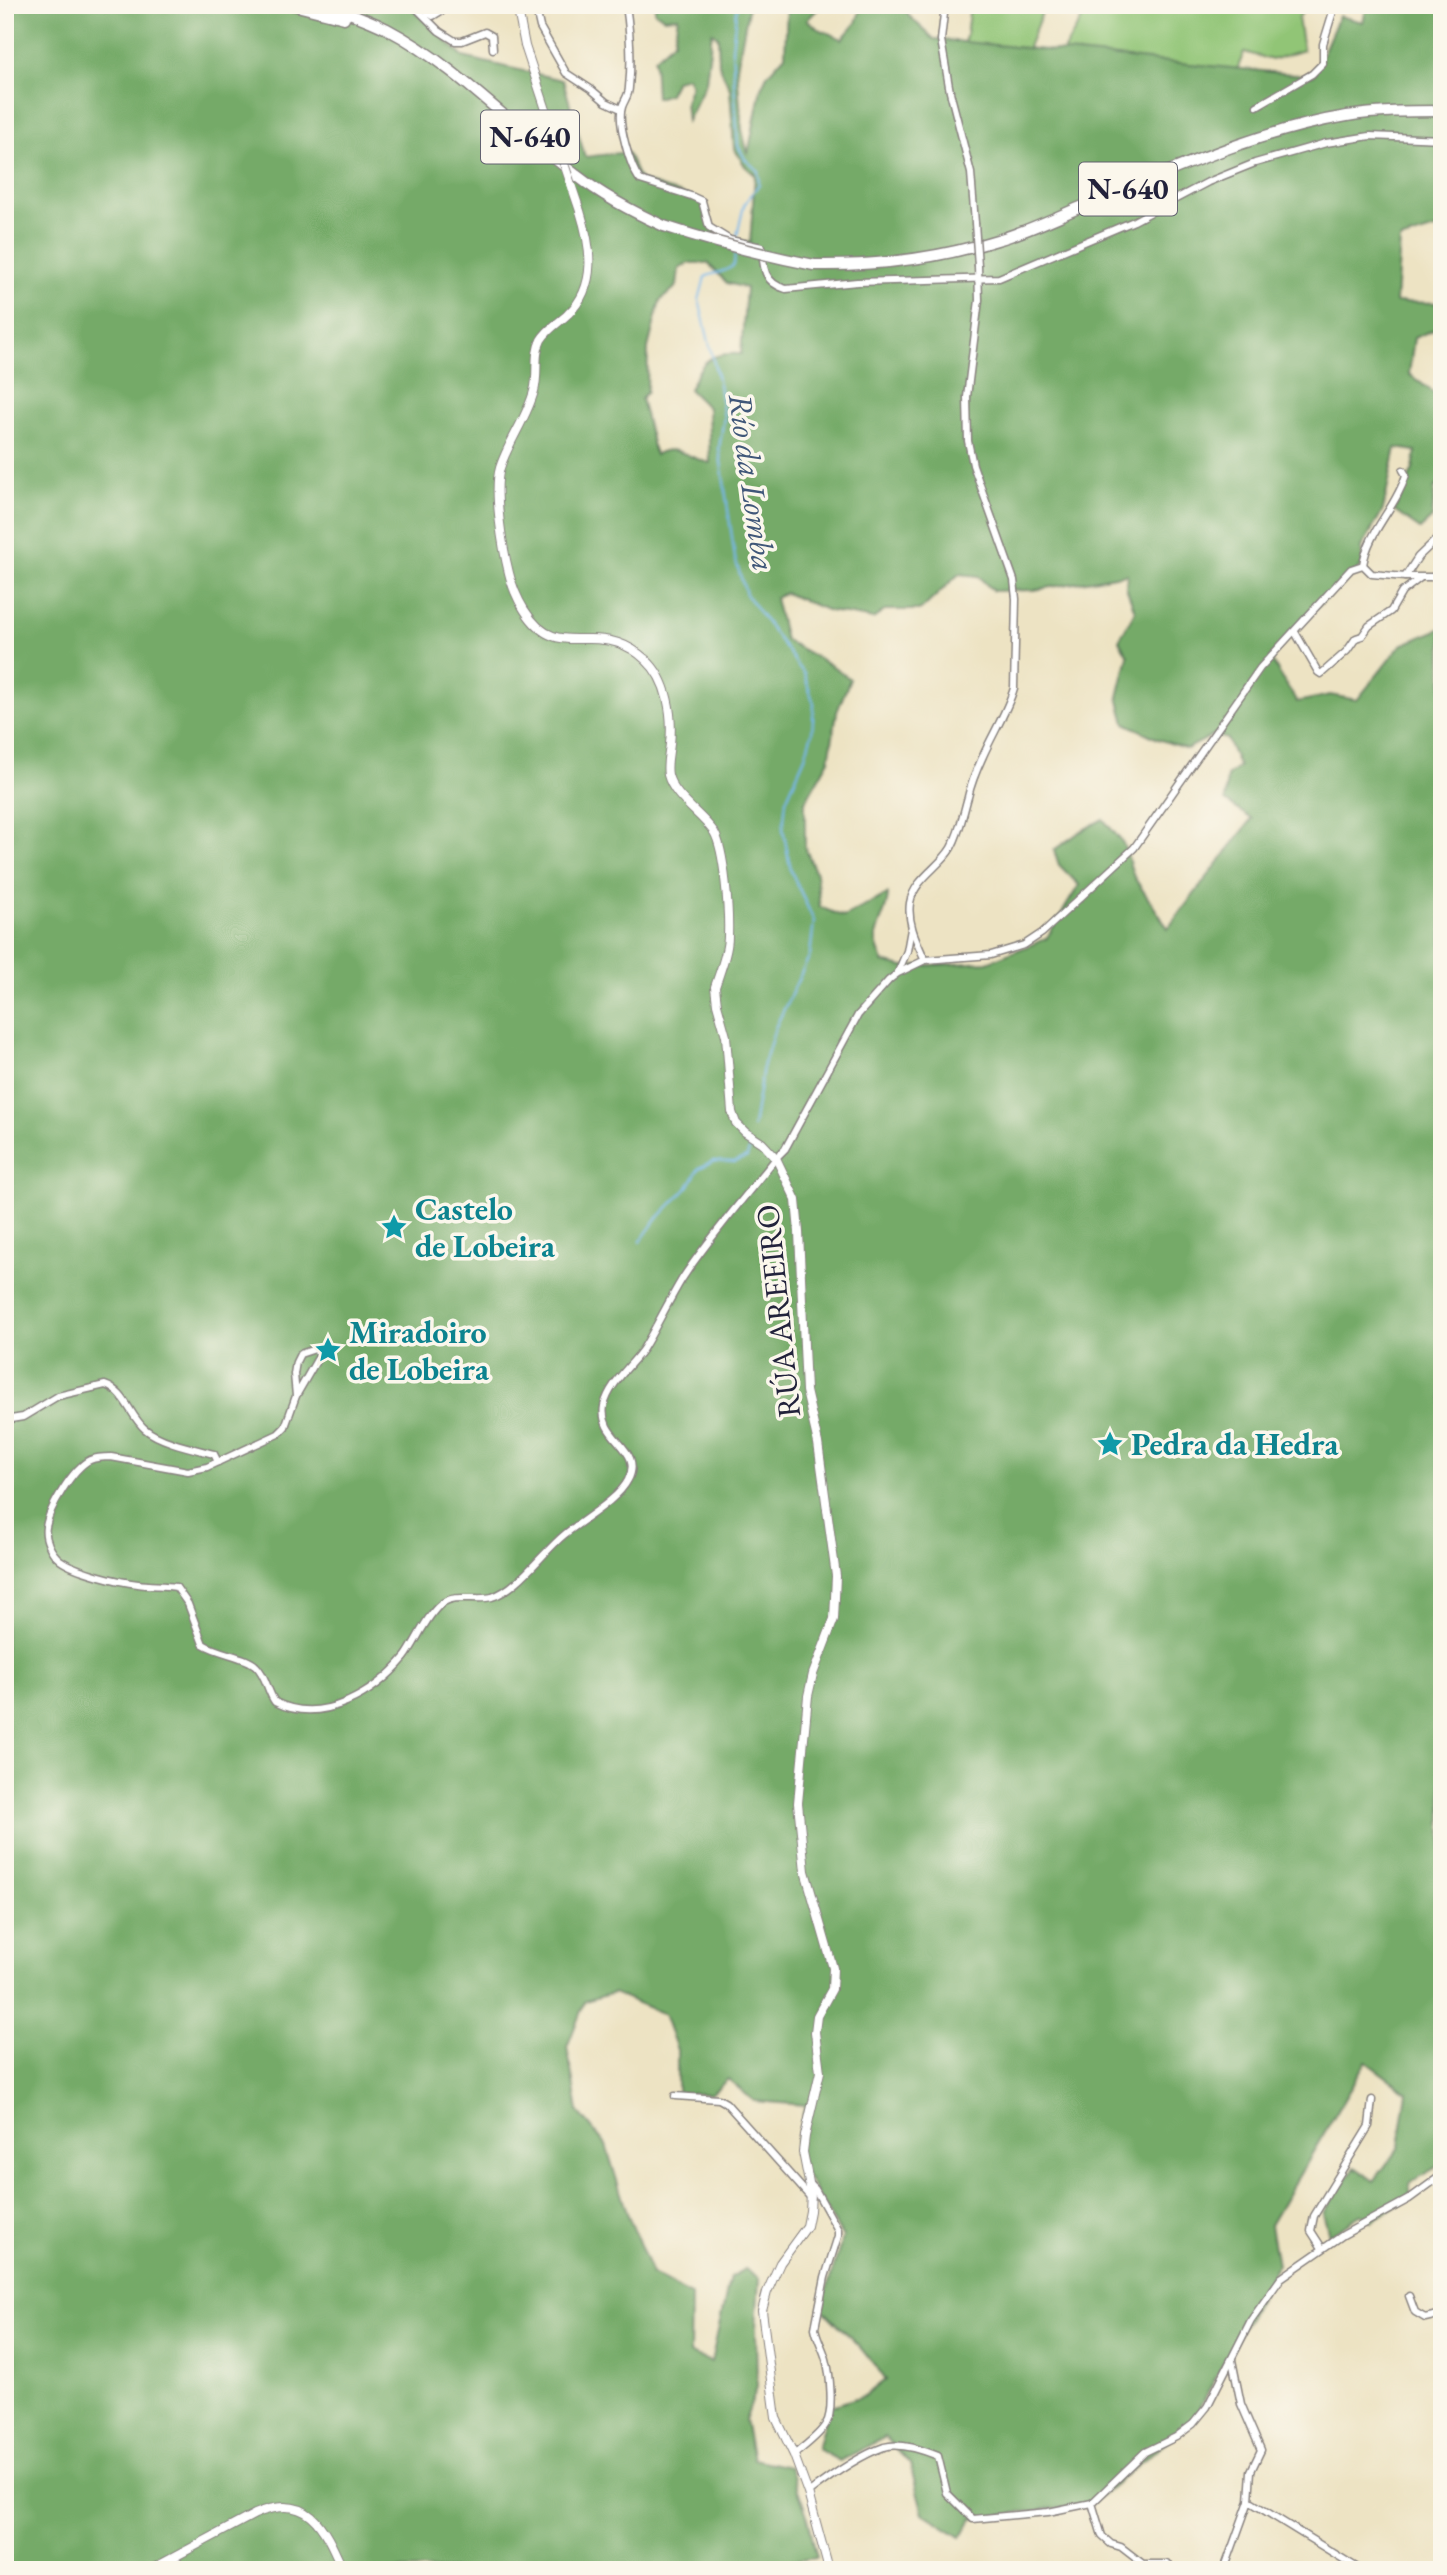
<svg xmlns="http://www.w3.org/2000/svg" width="1447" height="2575" font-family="'EB Garamond',serif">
	<rect width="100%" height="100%" fill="#fbf7ec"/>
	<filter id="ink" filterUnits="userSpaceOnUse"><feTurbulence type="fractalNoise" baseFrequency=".0143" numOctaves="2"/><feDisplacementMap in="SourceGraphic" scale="14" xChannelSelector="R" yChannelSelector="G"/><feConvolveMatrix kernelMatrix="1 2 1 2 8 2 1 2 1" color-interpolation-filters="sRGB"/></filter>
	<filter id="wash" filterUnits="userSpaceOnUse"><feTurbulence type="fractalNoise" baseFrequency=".00686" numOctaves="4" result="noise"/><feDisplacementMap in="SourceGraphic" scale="28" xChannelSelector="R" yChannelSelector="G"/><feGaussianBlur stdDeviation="1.57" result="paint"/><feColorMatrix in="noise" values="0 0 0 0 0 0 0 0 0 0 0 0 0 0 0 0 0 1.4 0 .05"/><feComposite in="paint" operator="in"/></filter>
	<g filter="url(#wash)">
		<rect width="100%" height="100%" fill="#ede3c3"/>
		<g fill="#91c576" stroke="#5a7458" stroke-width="2">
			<polygon points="970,5 1045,5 1024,57 959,58 966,36"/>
			<polygon points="1090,5 1328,5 1325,11 1306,8 1298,18 1303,50 1272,60 1244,52 1228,93 1059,58"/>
		</g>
		<path fill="#74aa67" stroke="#4b6651" stroke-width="2" fill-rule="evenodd" d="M5,5h404l54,52 100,23 22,77 42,-5 13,28 62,21c11,36 13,32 48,42l5,-68 -10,-9 -11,-18 -4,-59 -11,-24 -1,-28 -6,-5 -6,50 -19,39 -2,-19 6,-17 -4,-8 -11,3 -7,14 -13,4 -2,-39 20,-18 4,-24 -14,1 -9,-6v-7h94l-12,62 5,63 6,24 13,-66 6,-13 18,-20 2,-50h35l-15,15 12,9 23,10 14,-16 6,-18h42l5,11 25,23 379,37 26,-60 24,6 4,-17h75v222l-42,13 -4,62 46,1v23l-28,12 -5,36 33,25v89l-7,-2 -3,32 -12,11 -26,-18 19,-42 3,-18 -20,-3 -13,62 -21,37 1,18 -51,46 -42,47 27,44 33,-7 27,5 44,-55 41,-17v1536l-33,19 2,14 -40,25 -9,-8 -33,21 -6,-22 32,-46 19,14 25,-34 8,-55 -41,-30 -96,163 7,40 -84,154 -101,84 -120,16 -11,18 -38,-24 -13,-49 -25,-27 -45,24 -23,-12 11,-42 38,-12 20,-16 -27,-33 -38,-38 22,-71 -42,-69 -5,-24 9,-39 -51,-4 -26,-22 -17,15 -34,-1v-43l-13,-36 -50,-21 -29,8 -18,46 11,64 28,34 21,68 25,61 39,21 -1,59 21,8 19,-85 15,-8 14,10 -3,49 1,59 -12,34 8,38 37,8 18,51 9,40 -32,4 -4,8h-776zM689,263h19l19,20 19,5 -5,66c-33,-2 -38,7 -52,35l19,19 2,55c-19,-4 -37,-21 -55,-8l-14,-57 6,-6 1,-44 12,-47 17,-15 2,-17zM959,574l19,2 15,15 41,-1 93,-16 -1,13 9,24 -16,29 9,16 -10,41 7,26 33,16 29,10 28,-15 12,5 12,28 -12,9 -2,25 27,18 -84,109 -34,-51 -11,-34 -20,-24 -22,12 -27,19 5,15 20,20 -33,54 -59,23 -84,5 -20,-5c-2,-7 -7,-16 -7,-23 1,-16 12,-28 12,-45l-44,23 -24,-10 -4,-33 -11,-27v-45l24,-42 8,-48 13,-33 -16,-12 -49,-27 -10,-42 10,-5 44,18 44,8 13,-9h35z"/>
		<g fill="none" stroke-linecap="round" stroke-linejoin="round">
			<g stroke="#79b9ed" stroke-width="2">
				<polyline points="736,240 744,205 759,184 758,171 745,159 738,146 732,49 737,5"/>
				<path d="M735,253l-1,12c-9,8 -19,7 -29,12l-6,23 20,84 5,34 -5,30 16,110 11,36 58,80 10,30 -2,29 -7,24 -19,43 -3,29 8,42 23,50 -4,34 -35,73 -12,39 -10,60"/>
				<polyline points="640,1242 655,1221 688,1187 699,1168 714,1161 735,1162 747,1157 750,1146"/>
			</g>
		</g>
	</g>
	<g filter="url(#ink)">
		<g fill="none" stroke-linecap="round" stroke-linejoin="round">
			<g stroke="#88827f" stroke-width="9">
				<g id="minor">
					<polyline points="413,5 439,31 455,41 462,41 485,32 492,36 493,49"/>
					<polyline points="535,5 540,27 566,73 592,90 606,102 621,109"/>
					<path d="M626,5c4,27 6,55 3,82 0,9 -5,13 -7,20 -5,15 8,60 18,73l51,16 11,5 7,26 21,13 32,7c1,21 2,36 24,42l71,-7 142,-4 135,-57 74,-39 47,-19 71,-20 44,-7 72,3"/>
					<polyline points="945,5 941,40 950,92 971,173 975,223"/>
					<polyline points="430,14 433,16 451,5"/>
					<polyline points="427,15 430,10 428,5"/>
					<polyline points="1257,106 1312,74 1323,63 1323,44 1335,5"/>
					<path d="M1363,565c5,-34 33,-57 43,-90l-3,-5"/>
					<polyline points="1405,577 1442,577"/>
					<polyline points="1295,632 1318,672 1321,674 1347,651 1356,638 1362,636 1369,626 1391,611 1402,592 1420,578"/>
					<path d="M925,960c-8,-18 -18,-37 -15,-57 4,-24 30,-36 41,-55 9,-16 12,-34 17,-51 3,-14 9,-28 15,-41 10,-23 24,-44 31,-68l2,-89 -2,-19 -41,-115 -5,-24 -1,-44 12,-97 -1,-34"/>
					<polyline points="898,972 907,951 911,929"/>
					<path d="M296,1396l-2,-22 2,-12 4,-8 15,-5 4,3v4l-23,40 -11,31 -7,7 -71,33 -19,4 -77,-14c-7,0 -14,0 -21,3 -17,8 -41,48 -44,67 -2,11 5,26 14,33 15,11 59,22 78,24 12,2 25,1 38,3l12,17 15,40c16,10 43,12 53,22 10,9 11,25 19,36 47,24 100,-9 130,-45 11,-15 22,-42 36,-53 14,-11 35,-3 51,-7 26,-8 51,-45 72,-62 18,-15 54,-35 64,-55 17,-32 -30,-40 -24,-74 5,-22 27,-40 39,-57 14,-23 25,-47 39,-70 26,-40 64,-83 94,-121l9,-9 73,-134 31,-35 9,-7 27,-13 66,-5 33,-10 18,-12 92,-85 126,-180 91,-99 12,-4 9,9 33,3 13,-20 24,-23"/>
					<path d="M5,1420l18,-3 35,-21 47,-11c21,7 24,30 40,44 15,13 50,20 69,25l4,8"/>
					<polyline points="675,2096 719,2099 726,2103 811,2198"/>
					<polyline points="1322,2248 1311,2231 1314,2216 1369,2126 1372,2100"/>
					<polyline points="1409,2296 1415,2312 1425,2318 1442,2314"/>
					<path d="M794,2455c10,-9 25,-19 32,-31 8,-12 4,-51 0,-65 -3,-11 -9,-20 -11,-31l10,-51 13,-41v-6l-23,-41 -5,-5"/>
					<path d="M808,2493c21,-16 50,-37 76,-46 17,-5 39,3 54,9l9,37 26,26 75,-7 44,-9"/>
					<polyline points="1249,2501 1361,2570"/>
					<polyline points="1177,2570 1166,2564 1143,2564 1121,2547 1111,2544 1102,2536 1092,2503 1145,2452 1176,2437 1193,2424 1207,2407 1251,2320 1281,2278 1343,2235 1409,2199 1442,2175"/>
					<polyline points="1224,2570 1249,2501 1251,2471 1261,2450 1241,2404 1232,2360"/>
				</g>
			</g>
			<g stroke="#88827f" stroke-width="10">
				<g id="tertiary">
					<polyline points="517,5 525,46 553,131"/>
					<path d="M580,211c11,35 18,75 -12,103 -9,9 -20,14 -27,26 -8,16 -2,34 -7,51 -7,27 -26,51 -34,77 -7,24 3,81 9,105 5,22 21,55 44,63 10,4 20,3 31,3 25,-1 44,4 62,21 22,20 27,56 24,84 -1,10 -4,20 -2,31 6,23 33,38 46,57 11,18 15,82 14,104 0,17 -8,35 -13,51l2,17 9,32 6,76 4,11 9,9 17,11 14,15 20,42 3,32 7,159 12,52 18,133 -2,43 -21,55 -5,22 -10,107 7,68 28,97 -1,21 -15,27 -2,16 5,40 -15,64 -2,16 8,41 -1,18 -3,15 -27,37 -13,29 -5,19 14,107 18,37 14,38 21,77"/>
					<path d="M150,2570l105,-56c54,-23 69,13 88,56"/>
				</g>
			</g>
			<g stroke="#88827f" stroke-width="13">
				<g id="trunk">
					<polyline points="293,5 344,18"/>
					<path d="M328,5c20,8 40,14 59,24 69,36 127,100 189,146 27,21 57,37 88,51"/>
					<path d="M814,265c63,1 123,-6 183,-25 29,-8 57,-22 84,-33 86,-34 174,-76 266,-91 31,-5 63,-5 95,-5"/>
				</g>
			</g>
			<use href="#minor" stroke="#fff" stroke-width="6"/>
			<use href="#tertiary" stroke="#fff" stroke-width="8"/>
			<use href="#trunk" stroke="#fff" stroke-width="10"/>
			<g stroke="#88827f" stroke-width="9" stroke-linecap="butt">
				<polyline id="minor-bridge" points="975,223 978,266"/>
			</g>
			<g stroke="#88827f" stroke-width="10" stroke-linecap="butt">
				<polyline id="tertiary-bridge" points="553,131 580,211"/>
			</g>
			<g stroke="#88827f" stroke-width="13" stroke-linecap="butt">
				<path id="trunk-bridge" d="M664,226c49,16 99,29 150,39"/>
			</g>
			<use href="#minor-bridge" stroke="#fff" stroke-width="6"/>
			<use href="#tertiary-bridge" stroke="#fff" stroke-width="8"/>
			<use href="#trunk-bridge" stroke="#fff" stroke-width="10"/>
		</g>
	</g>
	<defs>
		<g id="sight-bare" transform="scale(2.1)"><path d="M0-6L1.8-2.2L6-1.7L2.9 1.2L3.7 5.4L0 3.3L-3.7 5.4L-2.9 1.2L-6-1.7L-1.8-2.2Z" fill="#0f9aa8" stroke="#fbf7ec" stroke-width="2.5" paint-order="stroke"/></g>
	</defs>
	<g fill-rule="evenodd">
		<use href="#sight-bare" x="394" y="1227"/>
		<use href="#sight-bare" x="328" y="1350"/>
		<use href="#sight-bare" x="1110" y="1444"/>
	</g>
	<g text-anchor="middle" stroke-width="7" stroke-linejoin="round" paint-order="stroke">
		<g fill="#fbf7ec" stroke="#636270" stroke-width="2">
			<rect x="481" y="110.5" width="98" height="53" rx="5"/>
			<rect x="1079" y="162.5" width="98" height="53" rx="5"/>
		</g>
		<g font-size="30" font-weight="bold" fill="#22223b">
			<text x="530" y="147">N-640</text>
			<text x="1128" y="199">N-640</text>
		</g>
		<g font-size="32" font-weight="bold" fill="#0d838f" stroke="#fbf7ec" text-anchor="start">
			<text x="415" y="1220">Castelo<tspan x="415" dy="37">de Lobeira</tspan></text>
			<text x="349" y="1343">Miradoiro<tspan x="349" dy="37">de Lobeira</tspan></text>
			<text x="1131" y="1455">Pedra da Hedra</text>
		</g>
		<g font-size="32" fill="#22223b" stroke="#fbf7ec">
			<text transform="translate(778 1311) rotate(-96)" y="11">RÚA AREEIRO</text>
		</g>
		<g font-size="33" font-style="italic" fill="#405779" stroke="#fbf7ec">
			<text transform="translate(753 482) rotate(82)" y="12">Río da Lomba</text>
		</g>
	</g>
	<rect width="1447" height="2575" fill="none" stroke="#fbf7ec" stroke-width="28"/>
</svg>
